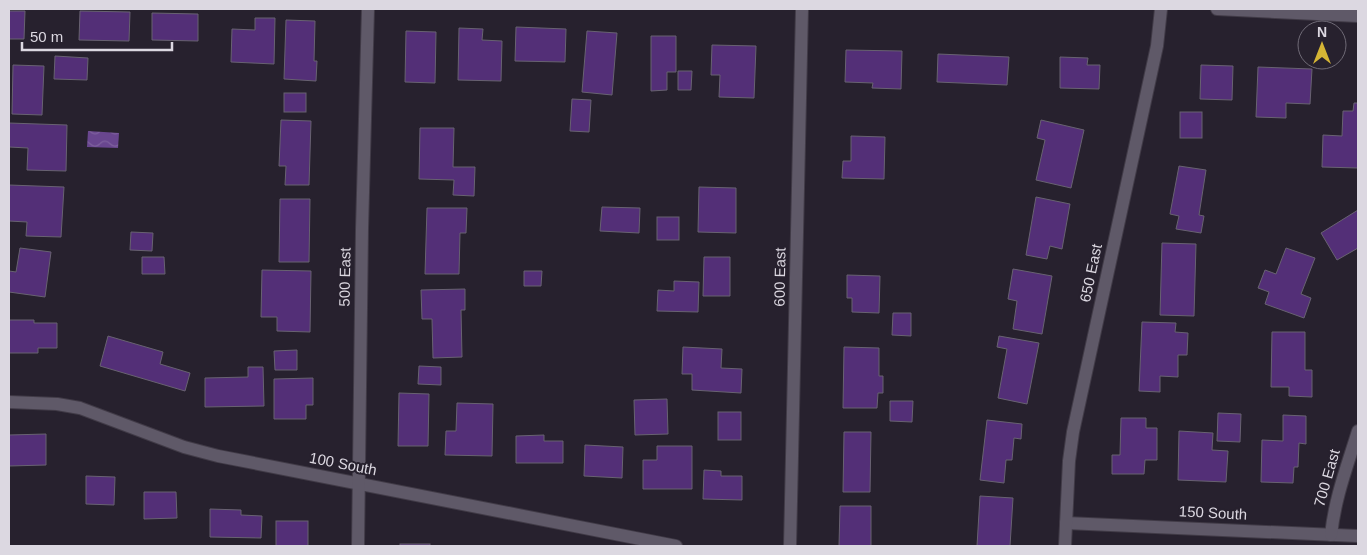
<svg xmlns="http://www.w3.org/2000/svg" width="1367" height="555" font-family="Helvetica,sans-serif">
	<defs>
		<pattern id="water-waves" width="16" height="10" patternUnits="userSpaceOnUse" patternTransform="scale(1.25)"><rect width="16" height="10" fill="#69468f"/><path d="M0 5q4-4 8 0t8 0" fill="none" stroke="#7e609e"/></pattern>
	</defs>
	<rect width="100%" height="100%" fill="#27212e"/>
	<polygon fill="url(#water-waves)" points="88,131 119,133 118,148 87,147"/>
	<g fill="#532f77" stroke="#686271">
		<polygon points="9,11 25,11 24,39 9,39"/>
		<polygon points="80,11 130,12 129,41 79,40"/>
		<polygon points="152,13 198,14 198,41 152,40"/>
		<polygon points="255,18 275,18 274,64 231,62 232,29 255,30"/>
		<polygon points="286,20 315,21 314,61 317,61 316,81 284,79"/>
		<polygon points="516,27 566,29 565,62 515,61"/>
		<polygon points="459,28 483,29 482,40 502,41 501,81 458,80"/>
		<polygon points="406,31 436,32 435,83 405,82"/>
		<polygon points="587,31 617,33 612,95 582,92"/>
		<polygon points="651,36 676,36 676,72 667,72 667,90 651,91"/>
		<polygon points="712,45 756,46 754,98 719,97 720,75 711,75"/>
		<polygon points="846,50 902,51 901,89 872,88 873,83 845,82"/>
		<polygon points="938,54 1009,57 1007,85 937,82"/>
		<polygon points="55,56 88,58 87,80 54,79"/>
		<polygon points="1060,57 1088,58 1087,65 1100,65 1099,89 1060,88"/>
		<polygon points="13,65 44,66 42,115 12,114"/>
		<polygon points="1201,65 1233,66 1232,100 1200,99"/>
		<polygon points="1258,67 1312,69 1310,104 1286,103 1286,118 1256,117"/>
		<polygon points="678,71 692,71 691,90 678,90"/>
		<rect x="284" y="93" width="22" height="19"/>
		<polygon points="572,99 591,100 589,132 570,131"/>
		<polygon points="1354,103 1358,103 1358,168 1322,167 1323,135 1342,136 1343,111 1353,111"/>
		<rect x="1180" y="112" width="22" height="26"/>
		<polygon points="281,120 311,121 309,185 285,185 286,166 279,166"/>
		<polygon points="1041,120 1084,130 1071,188 1036,180 1045,140 1037,138"/>
		<polygon points="9,123 67,125 66,171 27,170 28,148 9,147"/>
		<polygon points="420,128 454,128 453,167 475,167 474,196 453,195 454,180 419,179"/>
		<polygon points="851,136 885,137 884,179 842,178 843,161 851,161"/>
		<polygon points="1179,166 1206,170 1199,215 1204,216 1201,233 1176,229 1179,216 1170,214"/>
		<polygon points="9,185 64,187 61,237 26,236 27,222 9,221"/>
		<polygon points="699,187 736,188 736,233 698,232"/>
		<polygon points="1036,197 1070,204 1062,249 1050,246 1047,259 1026,255"/>
		<polygon points="280,199 310,199 309,262 279,262"/>
		<polygon points="602,207 640,208 639,233 600,231"/>
		<polygon points="427,208 467,208 466,233 460,233 459,274 425,274"/>
		<polygon points="1358,210 1358,248 1337,260 1321,233"/>
		<rect x="657" y="217" width="22" height="23"/>
		<polygon points="131,232 153,233 152,251 130,250"/>
		<polygon points="1162,243 1196,244 1194,316 1160,315"/>
		<polygon points="20,248 51,252 45,297 9,292 9,271 16,272"/>
		<polygon points="1286,248 1315,258 1301,294 1311,298 1304,318 1265,304 1269,292 1258,288 1265,270 1276,274"/>
		<polygon points="142,257 164,257 165,274 142,274"/>
		<polygon points="704,257 730,257 730,296 703,296"/>
		<polygon points="1013,269 1052,276 1042,334 1013,329 1017,301 1008,299"/>
		<polygon points="262,270 311,271 310,332 277,331 277,317 261,317"/>
		<polygon points="524,271 542,271 541,286 524,286"/>
		<polygon points="847,275 880,276 879,313 852,312 852,298 847,298"/>
		<polygon points="674,281 699,282 698,312 657,311 658,290 674,291"/>
		<polygon points="465,289 465,310 461,310 462,357 433,358 432,319 422,319 421,290"/>
		<polygon points="893,313 911,313 911,336 892,335"/>
		<polygon points="9,320 34,320 34,323 57,323 57,348 38,348 38,353 9,353"/>
		<polygon points="1142,322 1176,323 1175,332 1188,333 1187,355 1178,355 1178,377 1160,376 1160,392 1139,391"/>
		<polygon points="1272,332 1305,332 1305,370 1312,370 1312,397 1289,396 1289,387 1271,387"/>
		<polygon points="108,336 163,352 160,364 190,373 185,391 100,366"/>
		<polygon points="999,336 1039,343 1027,404 998,398 1007,349 997,347"/>
		<polygon points="683,347 722,349 721,368 742,369 741,393 692,390 692,374 682,374"/>
		<polygon points="844,347 879,348 879,376 883,376 883,393 878,393 877,408 843,408"/>
		<polygon points="297,350 297,370 275,370 274,351"/>
		<polygon points="419,366 441,367 441,385 418,384"/>
		<polygon points="248,367 263,367 264,406 205,407 205,378 248,377"/>
		<polygon points="313,378 313,405 306,405 306,419 274,419 274,379"/>
		<polygon points="399,393 429,394 428,446 398,446"/>
		<polygon points="667,399 668,434 635,435 634,400"/>
		<polygon points="890,401 913,401 912,422 890,421"/>
		<polygon points="457,403 493,404 492,456 445,455 446,431 456,431"/>
		<rect x="718" y="412" width="23" height="28"/>
		<polygon points="1218,413 1241,414 1240,442 1217,441"/>
		<polygon points="1283,415 1306,416 1306,444 1299,443 1298,467 1294,467 1293,483 1261,482 1262,440 1283,441"/>
		<polygon points="1121,418 1146,418 1146,428 1157,428 1157,460 1145,460 1144,474 1112,474 1112,455 1120,455"/>
		<polygon points="987,420 1022,424 1021,439 1014,438 1012,460 1006,460 1004,483 980,480"/>
		<polygon points="1179,431 1213,433 1212,450 1228,451 1226,482 1178,480"/>
		<polygon points="844,432 871,432 870,492 843,492"/>
		<polygon points="46,434 46,465 9,466 9,435"/>
		<polygon points="544,435 544,441 563,441 563,463 516,463 516,436"/>
		<polygon points="585,445 623,447 622,478 584,476"/>
		<polygon points="657,446 692,446 692,489 643,489 643,460 657,460"/>
		<polygon points="704,470 721,471 721,476 742,476 742,500 703,499"/>
		<polygon points="86,476 115,477 114,505 86,504"/>
		<polygon points="144,492 176,492 177,518 144,519"/>
		<polygon points="980,496 1013,498 1010,546 977,546"/>
		<polygon points="840,506 871,506 871,546 839,546"/>
		<polygon points="210,509 241,510 241,515 262,516 261,538 210,537"/>
		<rect x="276" y="521" width="32" height="25"/>
		<rect x="400" y="544" width="30" height="2"/>
	</g>
	<g fill="none" stroke-linecap="round" stroke-linejoin="round">
		<g stroke="#413b47" stroke-width="14">
			<g id="minor">
				<polyline points="1217,9 1358,16"/>
				<polyline points="9,402 57,404 80,408 184,447 218,456 676,546"/>
				<polyline points="1066,523 1358,536"/>
				<path d="M1331,535c4,-38 16,-68 27,-104"/>
				<polyline points="358,546 362,229 368,9"/>
				<polyline points="790,546 802,9"/>
				<polyline points="1065,546 1069,461 1073,432 1157,46 1161,9"/>
			</g>
		</g>
		<use href="#minor" stroke="#5f5968" stroke-width="12"/>
	</g>
	<g text-anchor="middle" stroke-width="4" stroke-linejoin="round" paint-order="stroke">
		<g font-size="15" fill="#dcd8e1" stroke="#27212e">
			<text transform="translate(1091 273) rotate(-78)" y="5">650 East</text>
			<text transform="translate(345 277) rotate(-89)" y="5">500 East</text>
			<text transform="translate(780 277) rotate(-89)" y="5">600 East</text>
			<text transform="translate(343 464) rotate(11)" y="5">100 South</text>
			<text transform="translate(1327 478) rotate(-74)" y="5">700 East</text>
			<text transform="translate(1213 513) rotate(3)" y="5">150 South</text>
		</g>
	</g>
	<rect width="1367" height="555" fill="none" stroke="#dcd8e1" stroke-width="20"/>
	<g transform="translate(1322 45)"><circle r="24" fill="#27212e" stroke="#6f6a76"/>
	<path d="M0-4L9 19L0 12L-9 19Z" fill="#d5b535"/>
	<text y="-8" font-size="14" font-weight="bold" text-anchor="middle" fill="#dcd8e1">N</text>
	</g>
	<path d="M22 42v8h150v-8" fill="none" stroke="#dcd8e1" stroke-width="2.5"/>
	<text x="30" y="42" font-size="15" fill="#dcd8e1" stroke="#27212e" stroke-width="4" paint-order="stroke">50 m</text>
</svg>
